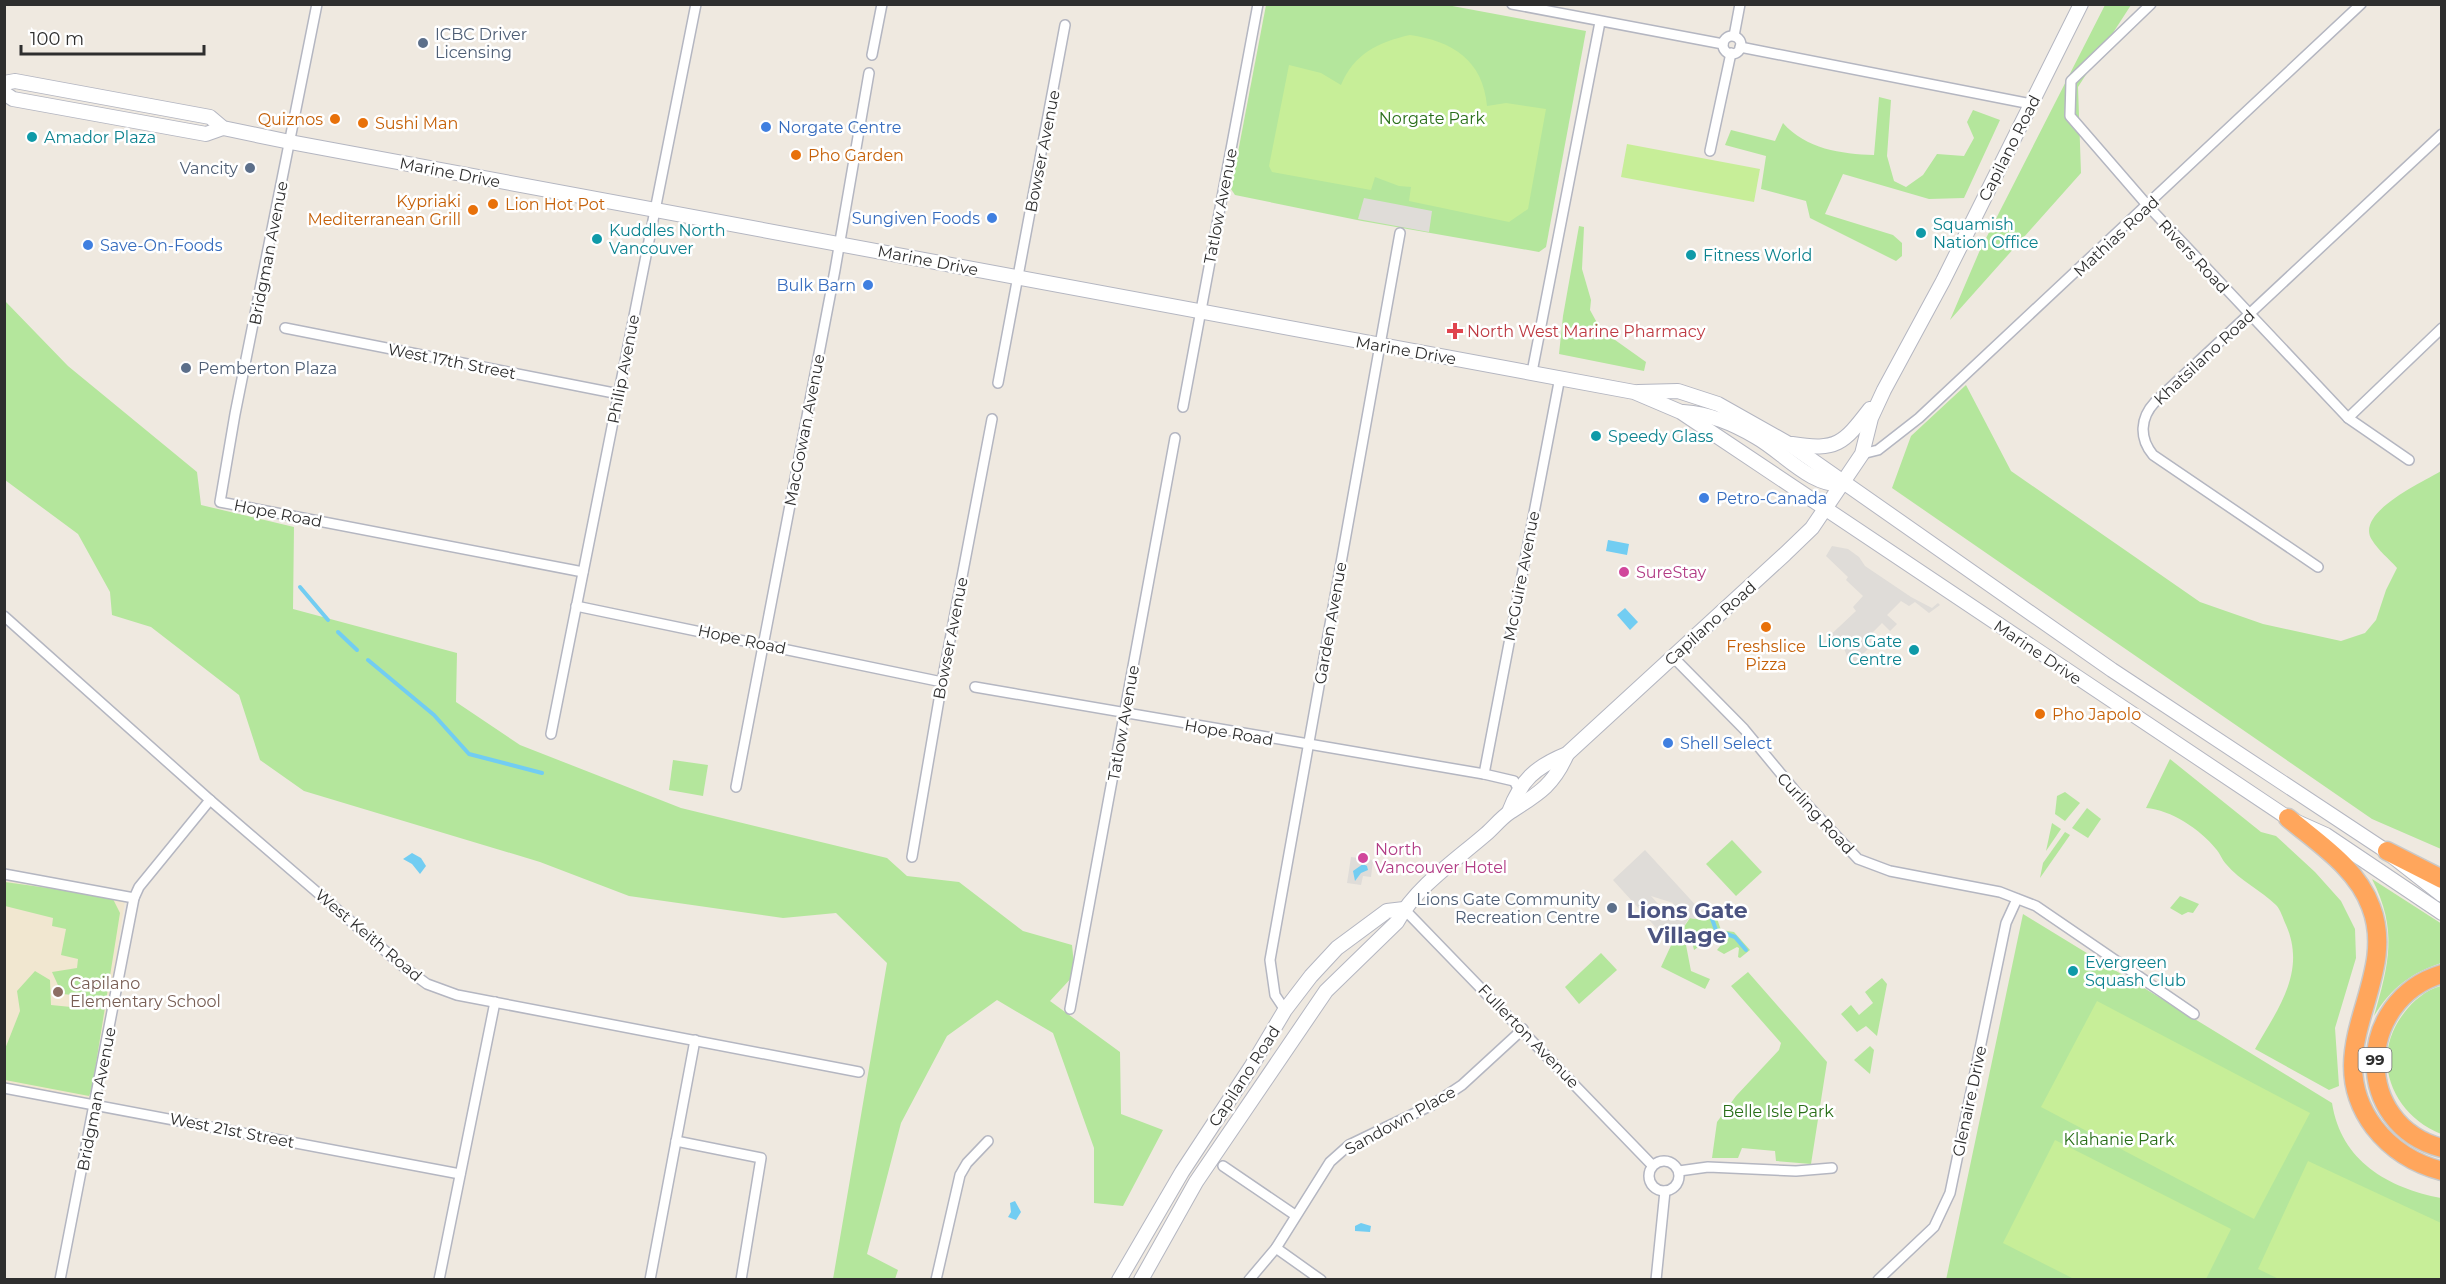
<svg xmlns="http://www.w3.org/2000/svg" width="2446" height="1284" font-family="Montserrat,sans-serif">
	<rect width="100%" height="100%" fill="#efe9e0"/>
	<polygon fill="#f1e7d0" points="4,878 125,900 95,1100 5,1083"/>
	<g fill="#b4e69c">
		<polygon points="1266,5 1447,5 1586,31 1546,247 1539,252 1362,221 1235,195 1231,189"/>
		<polygon points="2105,5 2131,5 2078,87 2081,173 1950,320 1980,250"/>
		<path d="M1879,97l12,3 -4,56 7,25 12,6 17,-12 14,-21 27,2 10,-18 -7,-16 6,-12 27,10 -36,78 -35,1 -86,-25 -18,40 68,21 9,8v13l-6,5 -86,-43 -4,-17 -45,-12 5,-33 -41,-11 6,-15 44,11 8,-18c23,26 58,31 91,32z"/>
		<polygon points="1579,226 1584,227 1582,269 1591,300 1590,310 1601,330 1646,362 1644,371 1559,354 1563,316"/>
		<polygon points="5,301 68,366 197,472 201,505 294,527 293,609 457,653 456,702 520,745 681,808 887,858 907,876 959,882 1023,931 1072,945 1075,974 1050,1001 1120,1052 1121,1114 1163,1130 1123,1206 1094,1203 1094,1148 1053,1033 997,1000 947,1036 901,1123 867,1254 898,1270 895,1279 833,1279 887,963 836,913 783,918 629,896 540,862 304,791 260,760 239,695 151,627 112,615 110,592 78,534 5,480"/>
		<path d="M1966,385l45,86 189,131 63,22 78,17 24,-8 11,-13 10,-30 11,-22c-8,-9 -19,-18 -25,-28 -18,-27 51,-58 69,-69v378l-69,-30 -480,-331 19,-52z"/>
		<path d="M2170,759l91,73 15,4 39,36 26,29 14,28 1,29 -21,70 4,58 -10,4 -74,-41c22,-39 52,-77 31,-124 -3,-6 -5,-15 -10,-20 -15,-15 -36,-24 -50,-41 -4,-4 -6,-11 -10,-15 -16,-20 -45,-39 -70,-41z"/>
		<polygon points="673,760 708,765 703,796 669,790"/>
		<polygon points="2065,792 2080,803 2065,821 2055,814 2057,796"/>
		<polygon points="2087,808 2101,819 2088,838 2072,828"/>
		<polygon points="2052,823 2061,829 2046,851"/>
		<polygon points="2065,832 2070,835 2040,878 2043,863"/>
		<polygon points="1732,840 1762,872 1736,896 1706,864"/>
		<path d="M2372,879l70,45 -1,39c-30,10 -50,25 -67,53 15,-52 24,-86 -2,-137z"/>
		<polygon points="5,882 112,897 120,913 92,1089 89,1096 5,1080 5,1049 20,1011 17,991 35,971 50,980 51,1005 71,1007 73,995 62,994 52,972 77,968 78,959 61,955 66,929 52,926 53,918 5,906"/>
		<polygon points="2180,896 2199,904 2193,913 2188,912 2182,915 2170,908"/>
		<polygon points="1715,913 1721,930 1734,932 1750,950 1740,958 1738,957 1739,948 1737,947 1724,954 1717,950 1725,940 1723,936 1715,935 1694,950 1692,942 1679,934 1690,918 1705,920"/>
		<path d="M2023,914l309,189c9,58 56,85 109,95v81l-495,1z"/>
		<polygon points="1674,939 1686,945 1691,971 1710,979 1705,989 1661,967"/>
		<polygon points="1601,953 1617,970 1579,1004 1565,987"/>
		<polygon points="1748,972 1827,1062 1811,1164 1776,1161 1775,1151 1742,1148 1738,1158 1712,1158 1717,1122 1736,1096 1779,1050 1781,1043 1731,986"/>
		<polygon points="1882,978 1887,984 1877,1036 1866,1026 1857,1032 1841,1014 1851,1005 1859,1015 1873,1003 1865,992"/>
		<path d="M2441,986v148c-49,-20 -72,-76 -37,-121 10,-13 22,-23 37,-27z"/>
		<polygon points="1870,1046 1874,1050 1870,1074 1854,1060"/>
	</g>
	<g fill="#c7ee98">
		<path d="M1410,35c42,6 73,25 77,71l19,-3 40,6 -18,100 -19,13 -100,-21 2,-14 -12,-1 -24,-9 -4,13 -99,-18 -3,-6 20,-101 32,8 20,12c13,-31 37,-43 69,-50z"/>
		<polygon points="1627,144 1760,169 1754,202 1621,177"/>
		<polygon points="2097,1001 2310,1113 2254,1219 2041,1107"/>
		<polygon points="2055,1140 2231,1229 2206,1279 2074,1279 2003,1243"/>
		<polygon points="2308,1161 2441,1223 2441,1279 2279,1279 2258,1269"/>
	</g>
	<g fill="#dfdcd8" fill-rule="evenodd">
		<polygon points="1364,198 1432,211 1429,232 1358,219"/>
		<polygon points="1832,546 1848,549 1859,557 1865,566 1911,597 1932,608 1938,603 1940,605 1929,613 1915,602 1909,606 1901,601 1887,615 1897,624 1890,631 1882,623 1872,633 1876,641 1851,666 1843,646 1831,641 1823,642 1856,611 1853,607 1863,596 1846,580 1848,577 1826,556"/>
		<path d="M1645,850l56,61 7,-6 7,8 -10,7 -16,-2 -10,16 2,3 -11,6 -57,-63zM1651,896l22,7 1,14 -5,-1z"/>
		<polygon points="1351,857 1373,860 1371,877 1363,876 1361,885 1347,883"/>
	</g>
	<g fill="#72cdf2">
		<polygon points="1608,540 1629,544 1627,555 1606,551"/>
		<polygon points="1625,608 1638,622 1630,630 1617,615"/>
		<polygon points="412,853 421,858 426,866 420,874 412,864 403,859"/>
		<polygon points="1363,864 1367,866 1368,870 1361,873 1355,881 1353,871"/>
		<polygon points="1015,1201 1021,1212 1016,1220 1008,1217 1011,1212 1010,1203"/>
		<polygon points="1361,1223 1371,1226 1370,1232 1355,1231 1355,1226"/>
	</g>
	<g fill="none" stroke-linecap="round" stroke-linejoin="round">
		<g stroke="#72cdf2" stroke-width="4">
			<polyline points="300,587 328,620"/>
			<polyline points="338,632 357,650"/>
			<polyline points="368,660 434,715 469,754 542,773"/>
			<polyline points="1711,916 1716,930 1735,937 1746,950"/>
		</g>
		<g stroke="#b4b6c1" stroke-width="12">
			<g id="street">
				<polyline points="317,4 235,414 220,502 583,572"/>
				<polyline points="1512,4 1723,44"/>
				<polyline points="2151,4 2071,81 2070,116 2148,206 2348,418 2409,460"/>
				<polyline points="1734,36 1740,4"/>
				<circle cx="1732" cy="45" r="9"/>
				<polyline points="1740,47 2031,104"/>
				<polyline points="872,55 882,4"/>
				<polyline points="1710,151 1731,53"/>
				<polyline points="285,328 619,394"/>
				<polyline points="1532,372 1600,22"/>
				<polyline points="998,383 1065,25"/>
				<polyline points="1183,407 1258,4"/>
				<polyline points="2348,418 2442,328"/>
				<polyline points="1862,454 1878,450 1919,418 2361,4"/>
				<path d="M2318,567l-165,-112c-14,-17 -13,-37 2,-53l287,-268"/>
				<polyline points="576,606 942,682"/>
				<polyline points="4,616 210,800 405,968 427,984 457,995 859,1072"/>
				<polyline points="1673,657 1744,729 1801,798 1858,859 1890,871 2000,892 2036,906 2194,1014"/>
				<polyline points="975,687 1484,774 1514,781 1518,788"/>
				<polyline points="551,734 696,4"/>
				<polyline points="1484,774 1560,377"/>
				<polyline points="736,787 835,270 869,73"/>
				<polyline points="912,857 942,682 992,419"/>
				<polyline points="4,874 134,898"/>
				<polyline points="1404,909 1652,1165"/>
				<polyline points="1070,1009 1175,438"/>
				<polyline points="1285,1010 1275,995 1270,960 1400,233"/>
				<polyline points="4,1088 460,1174"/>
				<polyline points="676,1141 761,1158 741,1280"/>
				<circle cx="1664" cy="1176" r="15"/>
				<polyline points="1223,1166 1295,1215"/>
				<polyline points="1679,1171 1708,1167 1796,1171 1832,1168"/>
				<polyline points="1276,1248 1321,1280"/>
				<polyline points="60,1280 134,898 139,887 210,800"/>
				<polyline points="439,1280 495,1002"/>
				<polyline points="650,1280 695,1040"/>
				<polyline points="936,1280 960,1175 967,1163 988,1141"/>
				<polyline points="1249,1280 1276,1248 1330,1162 1349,1145 1432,1105 1462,1085 1523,1029"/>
				<polyline points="1656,1280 1665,1191"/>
				<polyline points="1878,1280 1934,1227 1950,1193 2006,923 2017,899"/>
			</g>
		</g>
		<g stroke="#b4b6c1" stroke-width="16">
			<g id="secondary">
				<polyline points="4,83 15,81 210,117 223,128 290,142 1634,392 1681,412 2288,818 2326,835 2442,913"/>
				<polyline points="4,93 13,99 206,134 223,128"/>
				<polyline points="1638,392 1678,391 1718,404 1789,444 2112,670 2383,849 2442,895"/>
				<path d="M1683,412c27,2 49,11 73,25 27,15 56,51 88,47"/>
				<path d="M1792,444c45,7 51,0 78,-35"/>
				<path d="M1509,812c12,-32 26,-45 58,-58l218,-200 27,-26 50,-74 9,-36 13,-28 59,-109 138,-277"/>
				<polyline points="1119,1280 1182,1172 1251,1067 1285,1010 1311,976 1337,948 1387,911 1404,909"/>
				<path d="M1141,1280l55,-98 130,-191 71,-69c19,-35 59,-62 89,-88 8,-7 15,-16 24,-22 28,-18 43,-26 57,-58"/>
			</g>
		</g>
		<g stroke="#c9c9c9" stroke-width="21">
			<g id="highway">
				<path d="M2288,818c31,26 69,50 83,89 29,75 -55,143 3,220 17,22 41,37 68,44"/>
				<polyline points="2387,851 2442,879"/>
				<path d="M2442,974c-87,26 -90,151 0,174"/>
			</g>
		</g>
		<use href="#street" stroke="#fff" stroke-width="9"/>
		<use href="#secondary" stroke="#fff" stroke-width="14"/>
		<use href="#highway" stroke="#ffa65c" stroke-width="18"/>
	</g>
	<g fill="#5c6f8a" stroke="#fff" stroke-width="2">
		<circle cx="423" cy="43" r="6"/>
		<circle cx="250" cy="168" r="6"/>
		<circle cx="186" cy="368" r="6"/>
		<circle cx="1612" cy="908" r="6"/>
	</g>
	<g fill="#e8710a" stroke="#fff" stroke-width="2">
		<circle cx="335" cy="119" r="6"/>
		<circle cx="363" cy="123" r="6"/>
		<circle cx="796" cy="155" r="6"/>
		<circle cx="493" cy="204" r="6"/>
		<circle cx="473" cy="210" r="6"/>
		<circle cx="1766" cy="627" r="6"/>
		<circle cx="2040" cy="714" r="6"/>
	</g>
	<g fill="#3f7fe0" stroke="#fff" stroke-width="2">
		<circle cx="766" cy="127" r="6"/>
		<circle cx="992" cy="218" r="6"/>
		<circle cx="88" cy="245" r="6"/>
		<circle cx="868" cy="285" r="6"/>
		<circle cx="1704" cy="498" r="6"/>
		<circle cx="1668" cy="743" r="6"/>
	</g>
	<g fill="#0f9aa8" stroke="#fff" stroke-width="2">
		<circle cx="32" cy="137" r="6"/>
		<circle cx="1921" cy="233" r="6"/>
		<circle cx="597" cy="239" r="6"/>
		<circle cx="1691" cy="255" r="6"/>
		<circle cx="1596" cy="436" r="6"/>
		<circle cx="1914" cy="650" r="6"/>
		<circle cx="2073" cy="971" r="6"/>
	</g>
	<path fill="#e0444e" stroke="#fff" stroke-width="2" d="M1452 322h6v6h6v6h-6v6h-6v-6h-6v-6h6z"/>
	<g fill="#d1479c" stroke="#fff" stroke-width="2">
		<circle cx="1624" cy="572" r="6"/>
		<circle cx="1363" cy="858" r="6"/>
	</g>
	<circle fill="#8d6e63" stroke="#fff" stroke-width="2" cx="58" cy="992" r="6"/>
	<g text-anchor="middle" stroke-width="5" stroke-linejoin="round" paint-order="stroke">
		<rect fill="#fff" stroke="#6d6d6d" stroke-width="1.5" x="2358.5" y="1048" width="33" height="24" rx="4.5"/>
		<g font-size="15" font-weight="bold" fill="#2e2e2e">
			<text x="2375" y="1065">99</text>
		</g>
		<g font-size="16" fill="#4e5e75" stroke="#fff" text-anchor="start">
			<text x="435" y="40">ICBC Driver<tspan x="435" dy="18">Licensing</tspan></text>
			<text x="238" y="174" text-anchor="end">Vancity</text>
			<text x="198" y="374">Pemberton Plaza</text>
			<text x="1600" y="905" text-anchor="end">Lions Gate Community<tspan x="1600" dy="18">Recreation Centre</tspan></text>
		</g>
		<g font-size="16" fill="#296f19" stroke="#fff">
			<text x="1432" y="124">Norgate Park</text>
			<text x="1778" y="1117">Belle Isle Park</text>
			<text x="2119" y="1145">Klahanie Park</text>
		</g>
		<g font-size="16" fill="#c56008" stroke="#fff" text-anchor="start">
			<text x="323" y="125" text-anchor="end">Quiznos</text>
			<text x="375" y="129">Sushi Man</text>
			<text x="808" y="161">Pho Garden</text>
			<text x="461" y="207" text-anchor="end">Kypriaki<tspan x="461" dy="18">Mediterranean Grill</tspan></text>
			<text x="505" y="210">Lion Hot Pot</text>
			<text x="1766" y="652" text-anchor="middle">Freshslice<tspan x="1766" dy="18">Pizza</tspan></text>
			<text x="2052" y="720">Pho Japolo</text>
		</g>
		<g font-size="16" fill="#366cbe" stroke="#fff" text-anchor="start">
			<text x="778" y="133">Norgate Centre</text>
			<text x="980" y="224" text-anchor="end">Sungiven Foods</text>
			<text x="100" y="251">Save-On-Foods</text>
			<text x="856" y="291" text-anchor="end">Bulk Barn</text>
			<text x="1716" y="504">Petro-Canada</text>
			<text x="1680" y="749">Shell Select</text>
		</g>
		<g font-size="16" fill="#0d838f" stroke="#fff" text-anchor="start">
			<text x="44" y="143">Amador Plaza</text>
			<text x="1933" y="230">Squamish<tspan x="1933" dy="18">Nation Office</tspan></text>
			<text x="609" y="236">Kuddles North<tspan x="609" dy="18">Vancouver</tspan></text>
			<text x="1703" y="261">Fitness World</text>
			<text x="1608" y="442">Speedy Glass</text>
			<text x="1902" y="647" text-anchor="end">Lions Gate<tspan x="1902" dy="18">Centre</tspan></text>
			<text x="2085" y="968">Evergreen<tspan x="2085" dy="18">Squash Club</tspan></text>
		</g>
		<g font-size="16" fill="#2e2e2e" stroke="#fff">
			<text transform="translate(2009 148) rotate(-63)" y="6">Capilano Road</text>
			<text transform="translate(1042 151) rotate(-79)" y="6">Bowser Avenue</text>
			<text transform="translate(450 172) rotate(11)" y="6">Marine Drive</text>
			<text transform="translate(1220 206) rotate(-79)" y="6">Tatlow Avenue</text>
			<text transform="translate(2116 236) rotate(-43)" y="6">Mathias Road</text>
			<text transform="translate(268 253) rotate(-79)" y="6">Bridgman Avenue</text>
			<text transform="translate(2194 256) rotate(47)" y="6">Rivers Road</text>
			<text transform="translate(928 260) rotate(11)" y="6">Marine Drive</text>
			<text transform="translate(1406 350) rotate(10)" y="6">Marine Drive</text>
			<text transform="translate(2204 357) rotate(-43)" y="6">Khatsilano Road</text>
			<text transform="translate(452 361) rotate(11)" y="6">West 17th Street</text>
			<text transform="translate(623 369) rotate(-79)" y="6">Philip Avenue</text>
			<text transform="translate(804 430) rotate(-79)" y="6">MacGowan Avenue</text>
			<text transform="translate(278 513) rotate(11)" y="6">Hope Road</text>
			<text transform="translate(1521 576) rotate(-79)" y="6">McGuire Avenue</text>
			<text transform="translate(1330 623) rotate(-80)" y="6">Garden Avenue</text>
			<text transform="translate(1710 623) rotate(-42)" y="6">Capilano Road</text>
			<text transform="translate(950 638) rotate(-79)" y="6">Bowser Avenue</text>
			<text transform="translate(742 639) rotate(12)" y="6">Hope Road</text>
			<text transform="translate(2038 652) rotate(34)" y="6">Marine Drive</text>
			<text transform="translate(1123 723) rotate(-80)" y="6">Tatlow Avenue</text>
			<text transform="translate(1229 732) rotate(10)" y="6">Hope Road</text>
			<text transform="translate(1816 813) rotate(47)" y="6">Curling Road</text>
			<text transform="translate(369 935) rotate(40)" y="6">West Keith Road</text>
			<text transform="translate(1529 1036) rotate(46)" y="6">Fullerton Avenue</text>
			<text transform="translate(1244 1076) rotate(-57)" y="6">Capilano Road</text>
			<text transform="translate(96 1099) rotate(-79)" y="6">Bridgman Avenue</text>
			<text transform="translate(1969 1101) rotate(-78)" y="6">Glenaire Drive</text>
			<text transform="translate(1400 1120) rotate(-29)" y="6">Sandown Place</text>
			<text transform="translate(232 1130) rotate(11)" y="6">West 21st Street</text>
		</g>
		<g font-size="16" fill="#be3a42" stroke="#fff" text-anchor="start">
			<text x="1467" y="337">North West Marine Pharmacy</text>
		</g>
		<g font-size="16" fill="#b23c85" stroke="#fff" text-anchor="start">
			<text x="1636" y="578">SureStay</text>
			<text x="1375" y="855">North<tspan x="1375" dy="18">Vancouver Hotel</tspan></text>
		</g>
		<g font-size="16" fill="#785e54" stroke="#fff" text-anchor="start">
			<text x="70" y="989">Capilano<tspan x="70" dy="18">Elementary School</tspan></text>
		</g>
		<g font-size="22" font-weight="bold" fill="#4c5481" stroke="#fff">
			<text x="1687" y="918">Lions Gate<tspan x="1687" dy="25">Village</tspan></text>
		</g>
	</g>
	<rect width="2446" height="1284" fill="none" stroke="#2e2e2e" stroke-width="12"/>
	<path d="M21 45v9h183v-9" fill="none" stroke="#2e2e2e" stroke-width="3"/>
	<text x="30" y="45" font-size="18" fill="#2e2e2e" stroke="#ffffff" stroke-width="4.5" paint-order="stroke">100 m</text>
</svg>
